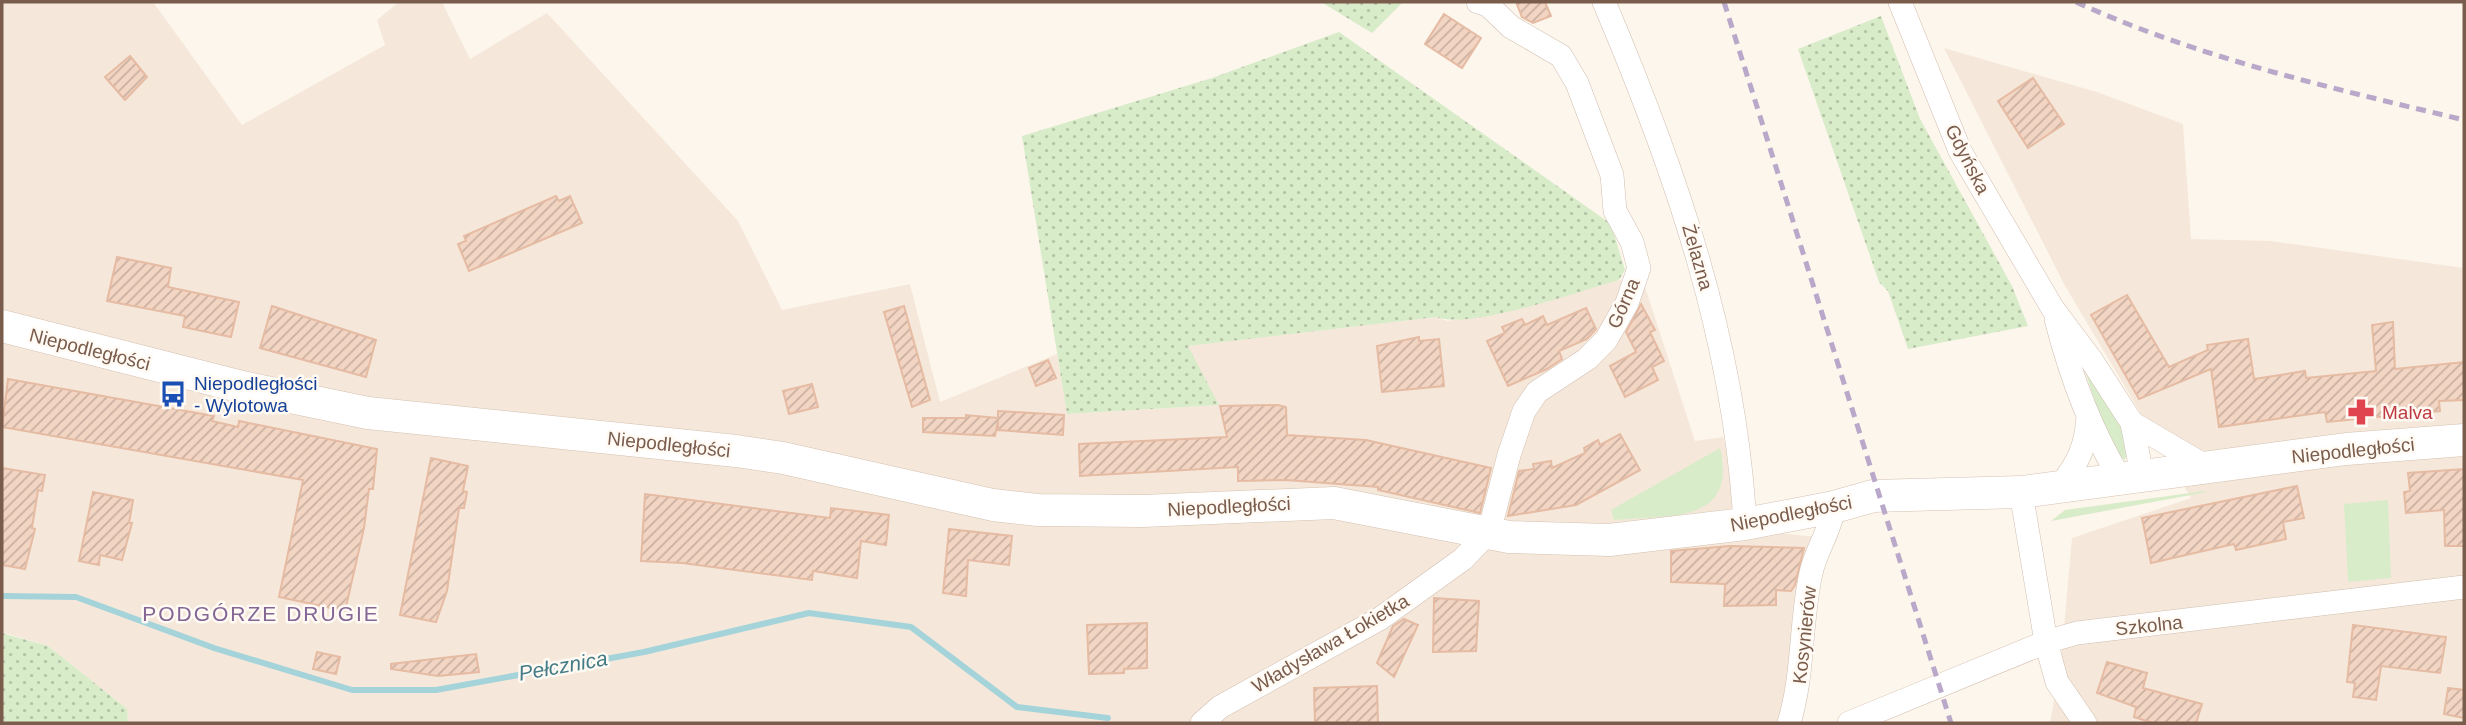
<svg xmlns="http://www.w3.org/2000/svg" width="2466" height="725" font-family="Helvetica,sans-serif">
	<defs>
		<pattern id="garden-dots" width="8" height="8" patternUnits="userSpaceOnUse" patternTransform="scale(1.75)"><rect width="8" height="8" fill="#d8ecc9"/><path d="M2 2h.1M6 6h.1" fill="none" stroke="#b4c2a5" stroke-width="1.8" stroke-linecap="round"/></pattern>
		<pattern id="building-hatch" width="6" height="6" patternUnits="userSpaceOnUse" patternTransform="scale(1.75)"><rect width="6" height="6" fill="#f3d5c3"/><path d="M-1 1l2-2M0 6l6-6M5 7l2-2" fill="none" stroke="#cab0a1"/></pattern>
	</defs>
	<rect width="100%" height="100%" fill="#fdf6ec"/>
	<g fill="#f5e8da">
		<polygon points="2,2 153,2 242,125 385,45 377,20 399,2 442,2 470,59 547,13 738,221 782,310 910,284 940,402 1057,354 1068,414 1219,405 1187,346 1436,317 1447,321 1504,312 1619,280 1645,287 1695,441 1723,437 1750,530 1817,537 1778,723 128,723 127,709 48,646 2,632"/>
		<polygon points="1944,48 2097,92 2183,124 2191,239 2271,241 2464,268 2464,723 2050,723 2061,660 2072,538 2191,498 2064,284"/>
	</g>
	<g fill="#d8ecc9">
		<path d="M2082,362c13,21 54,74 43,98l-15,-13z"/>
		<path d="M1720,448c18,77 -53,67 -106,72l-3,-10z"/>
		<polygon points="2205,491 2207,492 2051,521 2065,510"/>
		<polygon points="2388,500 2391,578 2348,582 2344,504"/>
	</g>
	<g fill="url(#garden-dots)">
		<polygon points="1321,2 1403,2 1372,33"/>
		<polygon points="1881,16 1920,119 2012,286 2028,326 1908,349 1888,291 1879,282 1798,49"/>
		<path d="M1339,32l272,192 14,46 -6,10c-39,11 -148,50 -183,37l-248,29 31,59 -152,9 -45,-278 190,-58z"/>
		<polygon points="2,633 48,646 127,709 128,723 2,723"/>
	</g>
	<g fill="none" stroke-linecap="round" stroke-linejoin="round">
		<polyline stroke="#a5d3da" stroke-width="6" points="2,596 76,597 214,648 352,690 436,690 644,652 809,613 911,627 1017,707 1108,718"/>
	</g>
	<g fill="url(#building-hatch)" stroke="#e6bba3" stroke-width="2">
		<polygon points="1516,2 1545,2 1551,16 1533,23 1522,17"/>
		<polygon points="1444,14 1481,38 1462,68 1425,44"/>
		<polygon points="130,56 147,77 125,100 105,77"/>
		<polygon points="2033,78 2064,124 2028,148 1998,101"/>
		<polygon points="556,196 559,201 570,196 582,223 469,271 458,244 466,241 464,236"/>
		<polygon points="117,257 171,268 168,287 239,302 231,337 183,327 185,316 107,301"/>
		<polygon points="2127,295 2169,367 2208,350 2207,345 2248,339 2254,379 2305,371 2306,378 2376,371 2372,325 2393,322 2395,369 2464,362 2464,400 2439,401 2440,411 2327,422 2325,412 2219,427 2211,369 2139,399 2091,315"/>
		<polygon points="1641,304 1655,330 1650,332 1664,361 1652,367 1658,380 1625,397 1610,366 1636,352 1626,332"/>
		<polygon points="272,306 376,340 366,377 260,348"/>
		<polygon points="904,306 930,400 912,407 884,312"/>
		<polygon points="1586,308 1596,329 1587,339 1559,351 1562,359 1547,369 1508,386 1487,341 1505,333 1502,327 1522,319 1525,325 1543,316 1547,325"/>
		<polygon points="1419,337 1419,341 1439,339 1444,386 1382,392 1377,346"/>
		<polygon points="1048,360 1056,378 1036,386 1029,368"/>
		<polygon points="8,379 214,416 212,421 238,427 239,421 377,449 373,489 369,489 364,528 345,611 279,597 303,480 2,427"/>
		<polygon points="812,384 818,407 789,414 783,391"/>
		<polygon points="1278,405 1286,407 1287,435 1366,440 1491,468 1480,513 1378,490 1378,487 1286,480 1238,481 1238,467 1080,476 1079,444 1227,437 1220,406"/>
		<polygon points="998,411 1064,415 1063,435 998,430 998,421 995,436 923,432 923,418 966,418 966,415 998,418"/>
		<polygon points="1620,434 1640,470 1576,505 1508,516 1519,471 1534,469 1533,464 1551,461 1552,468 1585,453 1584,448 1598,440 1600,445"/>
		<polygon points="431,458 468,466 463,491 467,492 464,508 459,508 447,591 436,622 400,615"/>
		<polygon points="2,468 45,475 42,491 38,490 32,528 35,529 25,569 2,565"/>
		<polygon points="2464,469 2464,546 2445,546 2444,510 2406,513 2404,492 2410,491 2408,473"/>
		<polygon points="2297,486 2304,518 2283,522 2286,539 2236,550 2234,544 2151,563 2142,518"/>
		<polygon points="93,492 133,500 129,523 132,523 122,560 100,555 99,565 79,561"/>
		<polygon points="645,494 830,518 831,508 889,515 886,545 861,541 857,578 813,571 812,580 682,563 641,561"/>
		<polygon points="949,529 1012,536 1009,565 968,560 966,596 943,593"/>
		<polygon points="1730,546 1804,548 1795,585 1791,591 1776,590 1776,605 1724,606 1725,584 1671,582 1671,551"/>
		<polygon points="1434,598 1479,601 1476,651 1433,652"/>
		<polygon points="1404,619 1418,625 1394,677 1377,663 1393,626"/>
		<polygon points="1147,623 1147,668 1124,669 1124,673 1089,674 1087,625"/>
		<polygon points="2353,625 2446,637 2440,673 2381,666 2376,700 2353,697 2355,683 2347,682"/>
		<polygon points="317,652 340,657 336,674 313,669"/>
		<polygon points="476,654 479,672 438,676 391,669 391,664"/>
		<polygon points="2107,662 2147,673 2143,688 2202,704 2196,723 2153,723 2134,717 2136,707 2097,693"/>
		<polygon points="1377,686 1378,723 1315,723 1314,688"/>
		<polygon points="2448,688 2464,690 2464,718 2444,714"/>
	</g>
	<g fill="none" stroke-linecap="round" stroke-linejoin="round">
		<g stroke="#d1beb0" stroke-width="24">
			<g id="minor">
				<path d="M1604,2c71,167 131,339 141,522"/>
				<polyline points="1900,2 1960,151 2053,309 2092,361 2132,423 2142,475"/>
				<path d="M2056,319c14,55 34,110 64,159"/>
				<polyline points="2132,423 2207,467"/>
				<path d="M2060,486c18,-23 26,-39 28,-69"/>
				<polyline points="2021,492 2046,642 2057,682 2085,723"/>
				<polyline points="1202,723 1220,707 1381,618 1463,559 1489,532 1509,455 1524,411 1537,392 1587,359 1606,340 1627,303 1639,268 1632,242 1615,211 1612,175 1577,83 1561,56 1511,27 1488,5 1478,2"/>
				<path d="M1789,723c15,-49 11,-100 22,-150 5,-23 19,-41 23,-66"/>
				<polyline points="1849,723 2046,642 2077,633 2464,587"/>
			</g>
		</g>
		<g stroke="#d6c0b0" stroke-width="33">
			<polyline id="secondary" points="2,326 242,387 368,413 736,451 783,458 993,505 1038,510 1143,511 1334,503 1509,537 1609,540 1745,524 1834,507 1873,496 2021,492 2346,449 2464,440"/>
		</g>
		<use href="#minor" stroke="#fff" stroke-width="23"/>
		<use href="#secondary" stroke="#fff" stroke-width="32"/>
		<g stroke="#b9a8c9" stroke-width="5" stroke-dasharray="10 7" stroke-linecap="butt">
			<polyline points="1724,2 1951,723"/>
			<path d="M2076,2c125,57 256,86 388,118"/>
			<polyline points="2463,134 2464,134"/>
		</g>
	</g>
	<defs>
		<g id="bus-bare" transform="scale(2.1)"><path d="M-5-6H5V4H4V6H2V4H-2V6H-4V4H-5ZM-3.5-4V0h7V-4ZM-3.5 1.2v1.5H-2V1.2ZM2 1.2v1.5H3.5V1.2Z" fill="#1a4fb4" stroke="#fffaf3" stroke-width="2.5" paint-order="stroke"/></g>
		<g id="pharmacy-bare" transform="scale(2.1)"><path d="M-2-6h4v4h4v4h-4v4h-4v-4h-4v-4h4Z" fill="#e0444e" stroke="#fffaf3" stroke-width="2.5" paint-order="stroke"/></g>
	</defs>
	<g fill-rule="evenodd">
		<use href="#bus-bare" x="173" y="394"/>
		<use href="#pharmacy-bare" x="2361" y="412"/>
	</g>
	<g text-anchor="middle" stroke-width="5" stroke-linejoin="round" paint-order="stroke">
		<g font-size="19" fill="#7a5c4d" stroke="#fffaf3">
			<text transform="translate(1968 159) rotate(63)" y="7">Gdyńska</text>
			<text transform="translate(1698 257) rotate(74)" y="7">Żelazna</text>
			<text transform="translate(1623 303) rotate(-66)" y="7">Górna</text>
			<text transform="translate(90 349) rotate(14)" y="7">Niepodległości</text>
			<text transform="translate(669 444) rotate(6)" y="7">Niepodległości</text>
			<text transform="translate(2353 450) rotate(-6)" y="7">Niepodległości</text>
			<text transform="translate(1229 506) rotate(-3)" y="7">Niepodległości</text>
			<text transform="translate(1791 513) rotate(-11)" y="7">Niepodległości</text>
			<text transform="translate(2149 625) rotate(-6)" y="7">Szkolna</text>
			<text transform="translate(1804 635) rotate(-84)" y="7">Kosynierów</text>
			<text transform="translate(1330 643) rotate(-30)" y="7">Władysława Łokietka</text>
		</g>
		<g font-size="19" fill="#164399" stroke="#fffaf3" text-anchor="start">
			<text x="194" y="390">Niepodległości<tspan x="194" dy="22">- Wylotowa</tspan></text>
		</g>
		<g font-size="19" fill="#be3a42" stroke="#fffaf3" text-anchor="start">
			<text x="2382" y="419">Malva</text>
		</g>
		<g font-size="21" letter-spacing="2" fill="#846695" stroke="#fffaf3">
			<text x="261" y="621">PODGÓRZE DRUGIE</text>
		</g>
		<g font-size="21" font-style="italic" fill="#437c86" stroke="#fffaf3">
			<text transform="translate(563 666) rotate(-10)" y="7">Pełcznica</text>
		</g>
	</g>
	<rect width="2466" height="725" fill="none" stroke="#7a5c4d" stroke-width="7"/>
</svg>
